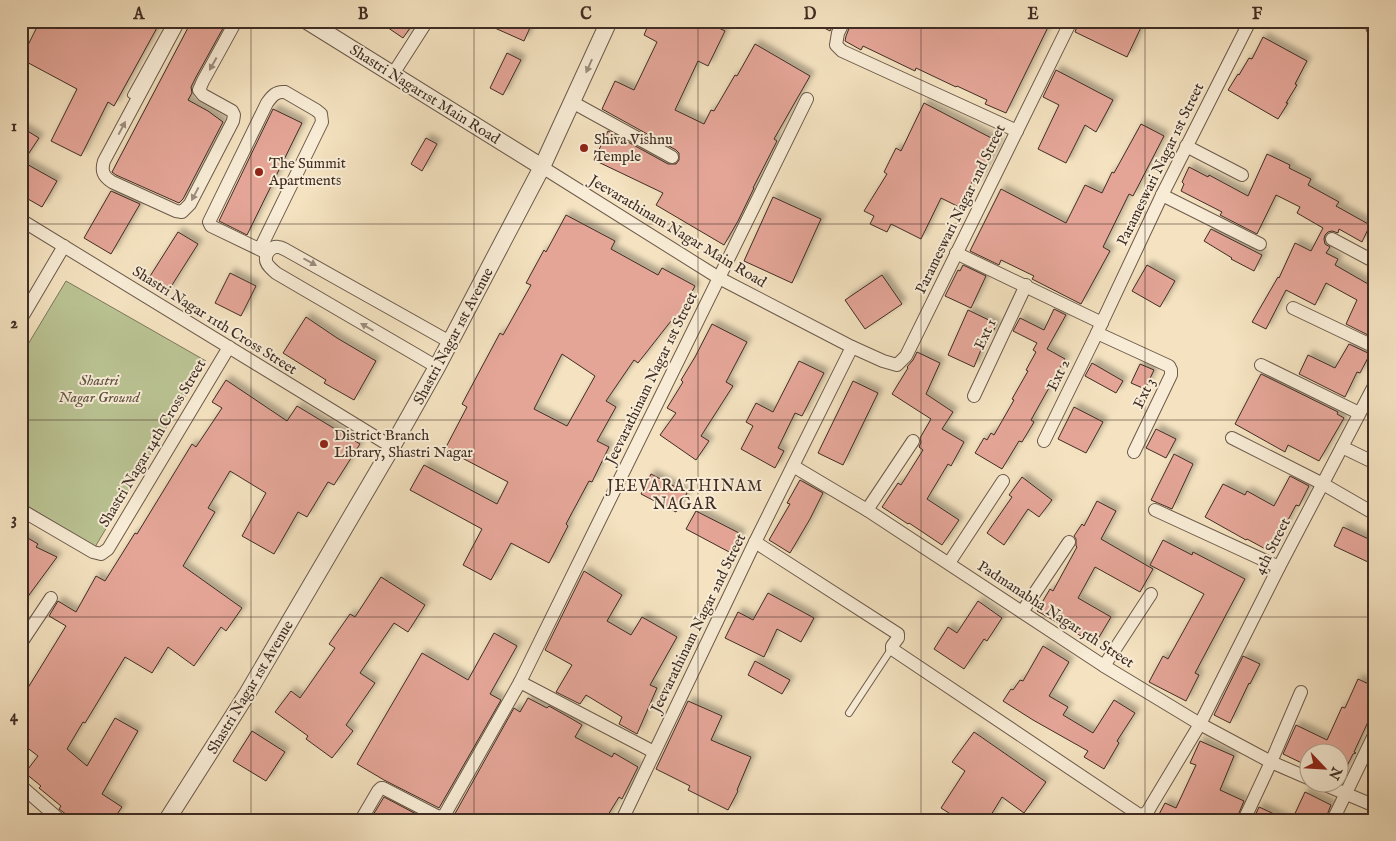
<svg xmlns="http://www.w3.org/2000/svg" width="1396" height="841" font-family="'IM FELL English',serif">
	<defs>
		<filter id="shadow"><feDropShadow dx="4.5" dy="-4.5" stdDeviation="2.5" flood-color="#0004"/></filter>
	</defs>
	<rect width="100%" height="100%" fill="#f4e2c0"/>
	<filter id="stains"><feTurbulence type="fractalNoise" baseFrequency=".004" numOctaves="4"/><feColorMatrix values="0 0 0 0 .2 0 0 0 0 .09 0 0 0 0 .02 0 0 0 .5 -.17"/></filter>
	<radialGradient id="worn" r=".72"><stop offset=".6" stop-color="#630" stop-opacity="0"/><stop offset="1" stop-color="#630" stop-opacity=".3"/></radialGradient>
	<polygon fill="#bac393" stroke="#7c785c" points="66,281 206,361 95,547 21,502 21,356"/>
	<g fill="#e4a597" stroke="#3f2d24" fill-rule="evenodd" filter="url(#shadow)">
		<polygon points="40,21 150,21 158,26 114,106 108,102 81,156 51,141 77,89 21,59"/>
		<polygon points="198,21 227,21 196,77 191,87 192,93 188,100 208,111 223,122 183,199 179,203 116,175 112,172 190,24 195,26"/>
		<polygon points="378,21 415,21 403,38"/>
		<polygon points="479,21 533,21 524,41"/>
		<polygon points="650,21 705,21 725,31 708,66 698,61 675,110 704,124 711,110 714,111 735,75 737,76 755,44 810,76 774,139 777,141 753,188 754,188 738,221 724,245 656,205 663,193 594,160 608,131 668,164 676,164 679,160 679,153 676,150 602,109 615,81 634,90 657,42 644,35"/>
		<polygon points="811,21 835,21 830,31"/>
		<polygon points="852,21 1051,21 1006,113 985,104 987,100 957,86 956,87 916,68 915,71 863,46 861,50 845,41 846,36"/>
		<polygon points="1079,21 1144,21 1127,57 1075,32"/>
		<polygon points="1263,37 1307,61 1295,84 1297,85 1286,103 1288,103 1278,119 1228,90 1238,74 1239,75 1249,58 1252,59"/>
		<polygon points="507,53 521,60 503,95 490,88"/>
		<polygon points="1056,70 1113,100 1096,132 1085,125 1066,163 1038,149 1059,105 1043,97"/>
		<polygon points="924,103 999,142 977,184 972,182 959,207 941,198 921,239 891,224 887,232 870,224 874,216 864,211 887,174 884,172 896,148 901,151"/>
		<polygon points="273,109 302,123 247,235 219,221"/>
		<polygon points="1141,124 1164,136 1133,196 1129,194 1103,247 1110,251 1081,304 1032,279 1034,276 1001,260 999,265 970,251 1001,189 1066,223 1085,185 1102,193 1112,172 1114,173"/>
		<polygon points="21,127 39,138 23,162 57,181 42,207 21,195"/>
		<polygon points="426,138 437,144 422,171 411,164"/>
		<polygon points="1267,154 1290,165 1289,168 1311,179 1308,185 1339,202 1336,206 1370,225 1362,242 1339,229 1338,233 1332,231 1328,232 1325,235 1324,239 1325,244 1330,247 1326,253 1338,259 1335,265 1375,288 1374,338 1346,324 1357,300 1326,283 1315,305 1286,290 1266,329 1252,322 1278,277 1279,278 1295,243 1311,251 1323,228 1297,213 1300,207 1276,195 1257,234 1220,215 1222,212 1181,191 1184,184 1182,182 1189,167 1208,177 1209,175 1248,196"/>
		<polygon points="111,191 140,204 111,254 84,238"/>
		<polygon points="773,197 821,219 792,283 744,261"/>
		<path d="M566,215l49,26 -4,8 47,26 4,-7 33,18 -20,37 -4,-2 -33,42 -4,-3 -28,41 10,6 -19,34 12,6 -17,35 -3,-1 -23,43 2,2 -19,37 -38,-20 -20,37 -28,-15 19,-36 -72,-39 14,-25 73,39 11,-22 -63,-33 22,-42 -5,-3 38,-71 3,2 28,-50 -5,-2 18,-33 2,2zM562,354l33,22 -28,50 -33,-17z"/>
		<polygon points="1211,229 1262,255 1254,271 1231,259 1232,258 1204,241"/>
		<polygon points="178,232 198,244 167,293 147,281"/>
		<polygon points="963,265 986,276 971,308 945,296 958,270 960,271"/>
		<polygon points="1147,265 1175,281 1160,307 1132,291"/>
		<polygon points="230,273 256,286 241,316 215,303"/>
		<polygon points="882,275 902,304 865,329 845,300"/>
		<polygon points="1054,309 1066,315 1047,349 1065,359 1031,420 1034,422 1022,442 1019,441 1002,469 975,453 984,438 987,440 991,433 994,435 1014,400 1012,399 1028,371 1026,370 1036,352 1033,350 1037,343 1013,331 1020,318 1044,330"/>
		<polygon points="968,310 997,324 990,337 987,335 974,367 948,355"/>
		<polygon points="306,317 337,338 376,361 354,400 324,383 326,380 283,353"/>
		<polygon points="712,324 747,342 726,382 733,386 701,436 709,441 696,460 660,435 676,413 667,408 683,382 681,380 695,357"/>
		<polygon points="1349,344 1370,354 1360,373 1357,372 1345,397 1299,374 1308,355 1335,368"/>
		<polygon points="917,352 940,363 926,394 953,412 942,429 964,442 951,466 948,464 927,499 959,520 942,545 909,523 908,524 882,507 898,483 901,485 923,450 919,447 921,442 920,438 931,419 892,394 908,368 907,367 913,360"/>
		<polygon points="799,361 824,373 802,416 795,413 778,448 784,451 775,468 741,449 753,426 746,422 756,403 773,412"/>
		<polygon points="1092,363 1123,381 1116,393 1085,376"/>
		<polygon points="1140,364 1154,370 1145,389 1131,383"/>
		<polygon points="1261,374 1338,412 1337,414 1344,418 1319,461 1288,445 1285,452 1235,424"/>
		<polygon points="226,380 287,421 297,406 360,444 334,485 328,482 307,517 298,512 274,554 242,536 266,493 230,471 208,508 215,512 183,566 242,608 226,631 221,627 194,666 168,647 152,673 125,657 85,723 83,722 67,749 87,766 115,718 138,731 102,794 122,807 113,820 74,820 59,809 61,806 39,788 41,786 25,773 38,756 21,743 21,688 26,691 66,626 49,616 58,601 76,612 96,576 105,581 135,533 137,534 192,444 196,447 222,408 212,402"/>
		<polygon points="853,381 878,393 843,465 818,453"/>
		<polygon points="1074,407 1103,422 1086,453 1058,439"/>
		<polygon points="1156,429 1176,439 1166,458 1146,448"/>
		<polygon points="1174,454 1193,464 1172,509 1151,500"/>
		<polygon points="651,474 687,493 676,512 641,494"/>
		<polygon points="1290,476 1309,486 1299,506 1296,505 1271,552 1247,539 1246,540 1205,517 1223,484 1245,495 1247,491 1274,506"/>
		<polygon points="1022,477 1052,500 1039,517 1028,509 1004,545 987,533 1012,497 1009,495"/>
		<polygon points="800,480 823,493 810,519 790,553 769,540 790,504 787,503"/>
		<polygon points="1097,501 1116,511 1101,539 1153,569 1140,592 1095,567 1078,598 1111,617 1095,644 1037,611 1050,589 1053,591 1077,547 1076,546 1076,539 1074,536 1082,524 1084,526"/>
		<polygon points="696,511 741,534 731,553 686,529"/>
		<polygon points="1343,527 1375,542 1375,547 1368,562 1334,546"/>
		<polygon points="21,534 38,544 36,547 57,557 21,606"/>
		<polygon points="1163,540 1192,555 1193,552 1245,579 1195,673 1199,675 1186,701 1149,682 1163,656 1168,659 1204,594 1150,565"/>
		<polygon points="584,571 622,595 607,621 631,635 642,617 677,637 650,685 657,688 637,734 619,724 622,717 586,695 580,704 556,692 572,665 545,650"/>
		<polygon points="381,577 425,605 408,632 394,623 360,673 375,683 346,725 353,731 332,758 306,739 308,736 275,712 291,691 300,698 335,648 329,644 350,614 355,617"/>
		<polygon points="768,593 814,618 801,642 777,629 764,657 725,638 738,612 753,620"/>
		<polygon points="978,601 1002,618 987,641 984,639 964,669 934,649 948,627 957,633"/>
		<polygon points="494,633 517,646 490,694 501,700 439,808 384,780 357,764 422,653 468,680"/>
		<polygon points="1043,646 1069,662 1049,696 1068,707 1063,715 1093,733 1114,700 1135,713 1117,741 1119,743 1104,769 1084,757 1088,751 1033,720 1003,701 1011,689 1013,690 1020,680 1023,681"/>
		<polygon points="1243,656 1260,664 1250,684 1249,683 1230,723 1214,715"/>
		<polygon points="755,661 790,680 782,694 748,675"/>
		<polygon points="1358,679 1375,687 1375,707 1354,752 1356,753 1353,754 1339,782 1338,754 1308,754 1308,766 1283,754 1296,725 1327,740 1342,707 1345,708"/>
		<polygon points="528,698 547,708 549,706 572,719 582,725 575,737 612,757 614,753 638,767 622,799 619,797 605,820 453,820 452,819 514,708 520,712"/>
		<polygon points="688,701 722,716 711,740 751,757 737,790 738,791 728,810 688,790 690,786 656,769"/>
		<polygon points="252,731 285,752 266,781 233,761"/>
		<polygon points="974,732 1046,782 1024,813 1002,797 988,820 960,820 941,808 965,771 952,762"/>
		<polygon points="1200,741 1234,756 1220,790 1244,801 1236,820 1156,820 1165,803 1176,808 1196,765 1190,763"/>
		<polygon points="1305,792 1331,805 1325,820 1292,820"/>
		<polygon points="384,797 418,815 415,820 380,820 373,815"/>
		<polygon points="1259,807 1287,820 1253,820"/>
	</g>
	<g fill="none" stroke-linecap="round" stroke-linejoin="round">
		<g stroke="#6c5a4b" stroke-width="8">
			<g id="service">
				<polyline points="1367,21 1370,30 1375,35"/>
				<polyline points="131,95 172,21"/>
				<polyline points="849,713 892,648"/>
			</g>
		</g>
		<g stroke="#6c5a4b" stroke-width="14">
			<g id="minor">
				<path d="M179,21l-75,140c-3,10 -1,15 8,21l64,29 6,1 8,-8 43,-83 1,-6 -2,-4 -29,-16 -4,-5 4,-9 33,-60"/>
				<polyline points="844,21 838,33 836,45 842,51 1017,131"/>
				<polyline points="393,74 427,21"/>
				<polyline points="572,102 672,157"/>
				<polyline points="1186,146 1242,175"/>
				<polyline points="542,167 719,278 852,347 883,361 897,365 906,356 1071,21"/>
				<polyline points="1162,195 1260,244"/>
				<polyline points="21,220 392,447"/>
				<polyline points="1332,239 1375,262"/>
				<path d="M260,249l62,-127 -1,-8 -5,-4 -31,-18c-9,-1 -13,4 -18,11l-58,119 2,4 56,27"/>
				<polyline points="956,253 1102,323"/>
				<polyline points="1293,308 1375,347"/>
				<polyline points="21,319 64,246"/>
				<polyline points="1097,333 1169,366 1171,370 1171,375 1134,452"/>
				<polyline points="1261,365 1359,413"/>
				<path d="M437,367l-161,-94c-3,-3 -10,-8 -10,-13 -1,-7 6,-14 12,-13 3,0 6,2 8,3l164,92"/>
				<polyline points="974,396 1026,285"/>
				<polyline points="1232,438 1323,484 1375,514"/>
				<polyline points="1044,441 1097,333 1162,195 1250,21"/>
				<polyline points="1342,447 1375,463"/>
				<polyline points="793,466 867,510 1104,666 1200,724 1271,762 1308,778"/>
				<polyline points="21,510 93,552 101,554 108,549 229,347"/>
				<polyline points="867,510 913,441"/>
				<polyline points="1155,510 1279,567"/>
				<polyline points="755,542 898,634 898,638 892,646 892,649 1138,814 1143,815 1148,811 1152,804 1200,724 1279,567 1375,384"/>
				<polyline points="949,563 1003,481"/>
				<polyline points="1022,612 1069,542"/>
				<polyline points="21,643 51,598"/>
				<polyline points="1104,666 1151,594"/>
				<polyline points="520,682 654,752"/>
				<polyline points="1323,784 1375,806"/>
				<polyline points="21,786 60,820"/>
				<polyline points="361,820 378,791 381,788 383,788 437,816 442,817 445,814 520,682 807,99"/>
				<polyline points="622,820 755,542 852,347"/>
				<polyline points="1244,820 1271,762 1301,692"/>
				<polyline points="1333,820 1375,733"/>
			</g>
		</g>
		<g stroke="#6c5a4b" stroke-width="18">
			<g id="tertiary">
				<polyline points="307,21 542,167"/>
				<polyline points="167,820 247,694 392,447 437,367 542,167 609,21"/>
			</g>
		</g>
		<use href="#service" stroke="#f8ecd6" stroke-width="6"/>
		<use href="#minor" stroke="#f8ecd6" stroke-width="12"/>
		<use href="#tertiary" stroke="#f8ecd6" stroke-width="16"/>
	</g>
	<defs><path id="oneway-solid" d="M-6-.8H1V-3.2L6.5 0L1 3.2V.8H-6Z" transform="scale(1.25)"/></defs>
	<g fill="#9c8c7d">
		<use href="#oneway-solid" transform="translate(213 64) rotate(119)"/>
		<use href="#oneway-solid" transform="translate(589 66) rotate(114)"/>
		<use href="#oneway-solid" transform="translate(122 128) rotate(-62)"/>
		<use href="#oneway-solid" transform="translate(195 194) rotate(118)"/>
		<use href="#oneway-solid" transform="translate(310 262) rotate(29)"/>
		<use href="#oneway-solid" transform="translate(367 327) rotate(-150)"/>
	</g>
	<path fill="none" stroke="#3f2d24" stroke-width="1" stroke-opacity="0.55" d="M251,21v799M474,21v799M698,21v799M921,21v799M1145,21v799M21,224h1354M21,420h1354M21,617h1354"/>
	<g fill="#8f2418" stroke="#f8ecd6" stroke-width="2">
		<circle cx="584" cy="148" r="5"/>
		<circle cx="259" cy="172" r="5"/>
		<circle cx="324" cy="444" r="5"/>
	</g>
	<g text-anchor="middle" stroke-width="4" stroke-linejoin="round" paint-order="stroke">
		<g font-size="15" fill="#3f2d24" stroke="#f8ecd6">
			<text transform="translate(425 94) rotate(32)" y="5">Shastri Nagar1st Main Road</text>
			<text transform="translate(1160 164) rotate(-64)" y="5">Parameswari Nagar 1st Street</text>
			<text transform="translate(960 209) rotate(-64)" y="5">Parameswari Nagar 2nd Street</text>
			<text transform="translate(678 231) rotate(31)" y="5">Jeevarathinam Nagar Main Road</text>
			<text transform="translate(215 320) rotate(32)" y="5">Shastri Nagar 11th Cross Street</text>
			<text transform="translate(985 334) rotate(-65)" y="5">Ext 1</text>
			<text transform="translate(453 336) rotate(-62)" y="5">Shastri Nagar 1st Avenue</text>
			<text transform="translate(1058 375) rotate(-64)" y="5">Ext 2</text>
			<text transform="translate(651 378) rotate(-64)" y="5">Jeevarathinam Nagar 1st Street</text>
			<text transform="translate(1144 393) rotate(-64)" y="5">Ext 3</text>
			<text transform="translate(152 443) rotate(-59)" y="5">Shastri Nagar 14th Cross Street</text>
			<text transform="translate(1272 546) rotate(-63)" y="5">4th Street</text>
			<text transform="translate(1056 614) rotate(33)" y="5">Padmanabha Nagar 5th Street</text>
			<text transform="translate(698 623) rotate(-64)" y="5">Jeevarathinam Nagar 2nd Street</text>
			<text transform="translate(250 687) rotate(-59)" y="5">Shastri Nagar 1st Avenue</text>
		</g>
		<g font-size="15" fill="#3f2d24" stroke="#f8ecd6" text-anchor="start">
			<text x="594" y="144">Shiva Vishnu<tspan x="594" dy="17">Temple</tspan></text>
			<text x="269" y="168">The Summit<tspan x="269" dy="17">Apartments</tspan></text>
			<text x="334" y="440">District Branch<tspan x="334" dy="17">Library, Shastri Nagar</tspan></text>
		</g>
		<g font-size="15" font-style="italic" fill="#5e5240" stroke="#f8ecd6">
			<text x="99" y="385">Shastri<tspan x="99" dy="17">Nagar Ground</tspan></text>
		</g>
		<g font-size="16" letter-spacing="1" fill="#3f2d24" stroke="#f8ecd6">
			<text x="685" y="491">JEEVARATHINAM<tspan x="685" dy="18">NAGAR</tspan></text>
		</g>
	</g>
	<rect width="1396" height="841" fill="none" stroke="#f4e2c0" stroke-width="55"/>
	<g transform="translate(1324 768) rotate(115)"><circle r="24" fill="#f8ecd6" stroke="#aea08f"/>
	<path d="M0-4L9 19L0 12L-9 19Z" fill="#8f2418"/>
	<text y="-8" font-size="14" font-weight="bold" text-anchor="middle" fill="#3f2d24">N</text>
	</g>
	<rect x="28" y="28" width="1340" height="786" fill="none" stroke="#3f2d24" stroke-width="2"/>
	<g font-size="16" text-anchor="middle" font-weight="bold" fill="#3f2d24">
		<text x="139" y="19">A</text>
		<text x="363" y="19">B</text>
		<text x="586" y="19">C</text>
		<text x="810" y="19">D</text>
		<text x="1033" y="19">E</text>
		<text x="1257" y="19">F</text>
		<text x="14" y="131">1</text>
		<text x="14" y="328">2</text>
		<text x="14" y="524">3</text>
		<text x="14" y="721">4</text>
	</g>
	<rect width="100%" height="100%" filter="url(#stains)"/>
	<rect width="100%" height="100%" fill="url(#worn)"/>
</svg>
